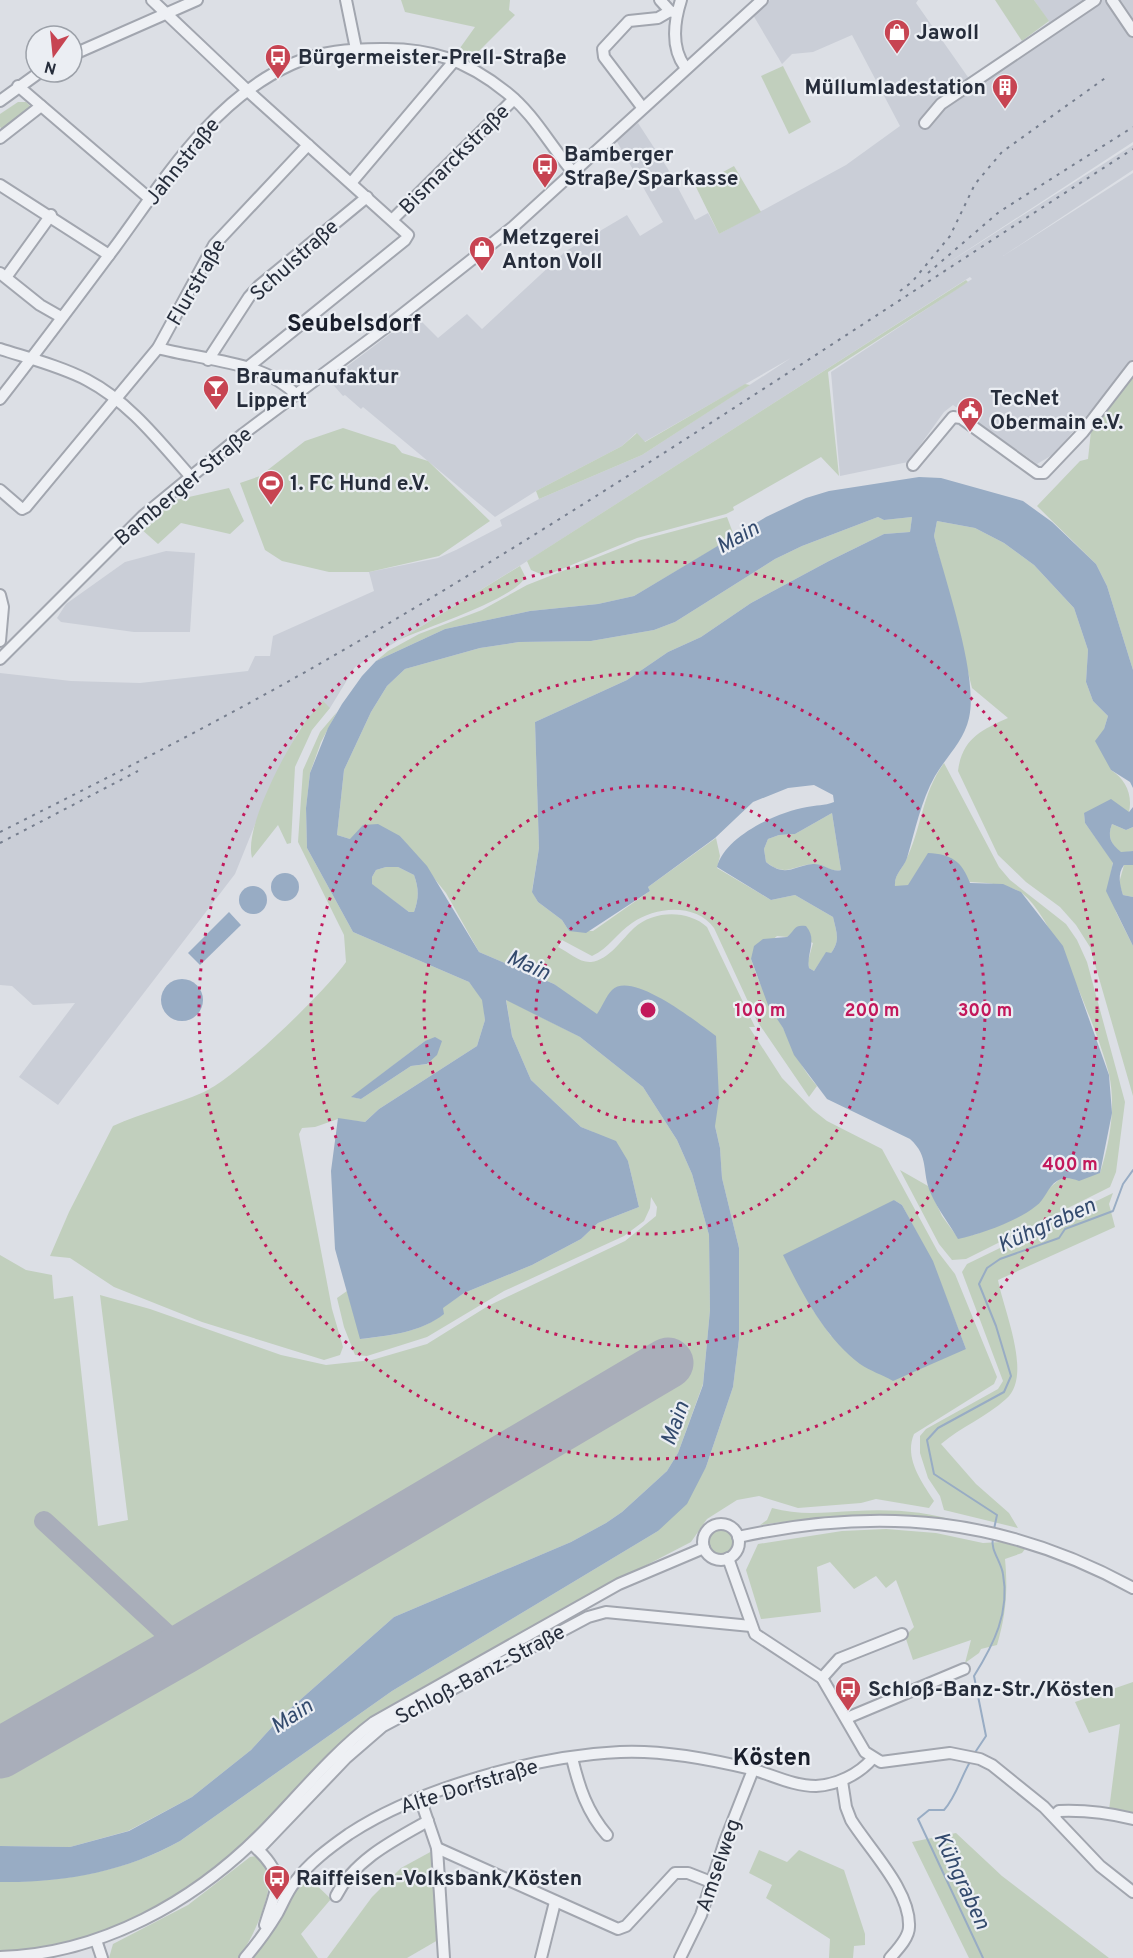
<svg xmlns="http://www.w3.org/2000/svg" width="1133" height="1958" font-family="Overpass,sans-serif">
	<rect width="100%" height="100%" fill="#dcdfe5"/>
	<g fill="#caced7">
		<polygon points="770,0 918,0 916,3 970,80 1049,22 1034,0 1133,0 1133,142 937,270 1133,145 1133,170 1003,256 1133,173 1133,361 1054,454 1037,464 953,405 944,412 908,462 840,476 831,372 972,279 970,277 521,565 355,667 330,708 300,728 273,780 235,874 58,1105 19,1077 75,1003 33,1005 12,986 0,985 0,673 71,681 140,683 248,671 255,656 270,656 273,636 374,591 369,572 438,558 456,550 502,526 500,520 539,499 642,455 791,358 644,442 636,433 622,446 536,491 495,517 363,407 361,409 345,395 343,396 329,380 415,315 438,338 467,314 482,329 566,251 627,215 640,236 663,222 616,140 638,123 668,169 695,220 708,213 719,234 846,165 900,126 852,35 813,52 792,54 782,64 753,15"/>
		<polygon points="166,551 195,553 190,632 134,632 61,622 57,618 66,604 125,562"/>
	</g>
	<g fill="#c1cfbd" fill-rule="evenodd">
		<polygon points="401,0 510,0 509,10 515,15 468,62 455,55 475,27 405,12"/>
		<polygon points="995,0 1034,0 1049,21 1022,41"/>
		<polygon points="783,66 811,122 789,134 761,76"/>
		<polygon points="18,102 26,102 32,108 3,130 0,127 0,114"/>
		<polygon points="734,166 761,212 719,234 696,187"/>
		<polygon points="966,280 968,282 956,290 828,372 839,476 821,457 733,507 734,510 726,514 637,538 552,573 543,575 531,570 527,561"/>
		<polygon points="1133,376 1133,670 1107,586 1096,564 1037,506 1080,461 1088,459 1091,431"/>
		<polygon points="745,384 750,385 642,455 539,499 536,491 622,446 637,433 645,442"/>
		<polygon points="343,428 395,445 402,453 428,461 490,521 439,556 369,572 329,572 282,561 265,550 240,483 260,476 305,441"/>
		<polygon points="229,488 244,521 230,534 181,523 158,544 140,528 159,514 171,501"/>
		<polygon points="727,517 733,533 737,535 634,596 598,604 530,611 445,629 376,661 388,651 419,634 482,610 527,585 641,540"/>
		<path d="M878,517l6,3 28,-3 -2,15 -26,2 -55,27 -78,42 -50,34 -33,15 -41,28 -92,42 4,126 -7,43 6,11 24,18 7,11h24l57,-40 -2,-4 68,-49 4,18 -3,12 54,32 24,-5 38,22c3,14 8,23 -2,36h-5l-12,18 -5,-3 -1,-7 5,-18 -22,-9 -4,3 -10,-1 -26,23c8,25 18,45 31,67 12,23 17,39 35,60l-8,11 -52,-76 -43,-93c-18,-25 -58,-22 -82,-5 -15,10 -23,25 -40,33l-30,-16 -4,7c10,5 22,16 33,15 18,-2 31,-23 43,-34 20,-18 54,-18 73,-1l48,100h-6l33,51 31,32 14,11 55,28 56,103 17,22 42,103 -3,7 -80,50c-10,24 7,47 20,67l-5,7 -53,-9 -15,4 -63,5 -39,-12 -22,4 -30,19 -16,23 -106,55 -217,123c-39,32 -71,71 -107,106 -78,75 -152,117 -261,126v-70c63,0 125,-10 180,-41l212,-150 266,-160 48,-64 27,-80 6,-48v-91l-17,-70 -2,-30 -5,-22 -161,-142 -75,-32 -33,-59 -46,-57 -50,3 -13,-4 7,-65 27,-58 16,-26 18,-17 75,-21 39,-6 72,-1 63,-11 21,-8 100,-63 27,-13zM894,1200l8,5 30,56 34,88 -135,-13 -18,-26z"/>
		<path d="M937,521l38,7 29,15 30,22 40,43 14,42 -2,32 7,19 15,15 -4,13 7,41c14,9 22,24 18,42l-45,1 1,10 28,39 -4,22 7,28 17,34v150l-43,-149 -14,-22 -16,-18 -34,-25 -28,-27 -40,-84c4,-32 23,-41 50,-53l-36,-30 -38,-152z"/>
		<path d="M520,566l5,10c-4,21 -104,53 -126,64z"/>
		<path d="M323,701l7,7 -18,22 -17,37 -4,76 -4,1 -9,-19 -26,33c-8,-30 31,-102 48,-128 6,-11 16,-20 23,-29z"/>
		<path d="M337,712l-16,30 -11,31 -4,35 1,40 46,84 116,50 14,18 2,20 -8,26 -98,63 -14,13 -27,-3 -23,8 -13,1 -3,6 33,175 11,38 -3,8 -16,5 -122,-38 -88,-35 -44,-29 -20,-2 19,-44 44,-86c29,-13 61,-21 91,-34 33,-15 120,-99 142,-130l-2,-27 -46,-93 5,-72 17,-38zM425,1041l3,23 -17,2 -50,33 -9,-2z"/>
		<path d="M944,763l55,104 11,13 56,44 11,16 10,22 38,140 -9,70 -6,15 -144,72 -14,1 -13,-16 -39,-74 28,16 14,30 16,22 19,-4 37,-16 46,-39 40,-6c10,-31 16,-67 9,-99 -9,-37 -58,-164 -89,-182 -26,-16 -95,-9 -125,-5 -1,-12 5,-15 10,-25 17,-33 16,-67 39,-99z"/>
		<path d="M832,813l9,57c-9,3 -18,-6 -28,-6 -20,1 -27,14 -47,-2l-2,-13 4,-10 11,-4 16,-1z"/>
		<path d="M1112,824l14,6 7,-3v24l-12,2c-10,-9 -14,-16 -9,-29z"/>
		<polygon points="1124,865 1133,865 1133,897 1123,895 1119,883"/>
		<path d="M386,867h12l16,8c5,14 5,23 0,37h-5l-37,-27v-8l4,-7z"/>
		<path d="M506,999l74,38 63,50 34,53 15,34 17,61 1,75 -7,74 -25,69 -11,18 -45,41 -16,11 -35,19 -177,75 -111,98 -32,35 -59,47 -64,34 -58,16 -70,-1v-591l26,15 26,5 2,24 19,-3 25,230 30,-6 -28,-225 50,14 131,46 45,10 46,-5 55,-16 61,-38 137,-65 31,-25 1,-9 -6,-10 -1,11 -6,13 -20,15 -120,55 -77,46 -60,19 -12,-1 -11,-28 -7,-29 10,-7 14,48c27,-3 61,-7 82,-25l-1,-6 22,-15 68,-28 49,-26 17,-16 41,-16 -11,-46 -35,-29 -12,-5 -50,-47 -19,-44z"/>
		<path d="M1113,1193l-4,11 6,23 -117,53c6,32 35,96 8,119 -20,18 -45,28 -65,45l35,40 33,29 9,15 -74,-18 -4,-14 -12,-18 -8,-25v-17l6,-7 72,-40 5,-8 -41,-109 5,-8z"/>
		<path d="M772,1508c28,8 54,4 83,3 35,-2 71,0 104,11 -68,-9 -132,-6 -199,3l7,-5z"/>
		<circle cx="720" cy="1542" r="14"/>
		<path d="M886,1529l50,4 47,10 18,-1 24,7 -3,4 -17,6c3,31 1,56 -8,86l-16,4 -2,4 -14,10 6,-23 -58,20 -8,-24 9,-9 -18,-47 -10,8 -10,-12 -22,13 -24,-27 -13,5 4,45 -60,7 -15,-49 12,-26 84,-13z"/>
		<polygon points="1133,1682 1133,1814 1109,1810 1120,1724 1089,1733 1075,1702"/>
		<polygon points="956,1833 1002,1876 1109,1958 969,1958 912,1842"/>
		<polygon points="434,1850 438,1940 407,1958 327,1958 372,1897 401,1868"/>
		<polygon points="759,1850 787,1862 799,1850 844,1870 865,1934 865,1945 854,1946 853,1958 829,1958 830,1939 766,1898 772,1885 749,1873"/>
		<path d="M256,1856l15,16c-3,31 -15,60 -32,86h-130l4,-14 75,-39 62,-48z"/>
		<polygon points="306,1875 331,1899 301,1934 318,1958 254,1958 252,1955"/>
	</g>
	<g fill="#98acc4" fill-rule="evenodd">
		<path d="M919,477l22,1 82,23 29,21 44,42 11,22 26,84v118l-3,-6 -19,-12 -16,-29 9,-12 4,-13 -15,-15 -7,-19 2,-32 -14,-42 -40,-43 -30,-22 -29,-15 -38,-7 -3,15c11,45 45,140 35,182 -5,23 -23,39 -34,58 -14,25 -20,55 -28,82 -4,11 -13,16 -12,28l13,-1 20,-32c23,1 34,8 42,30l33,1 18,8 42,54 46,129 3,38 -12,60 -21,8c-8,-3 -15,-5 -22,0 -9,5 -12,19 -21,25 -18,15 -55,28 -78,33 -9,-16 -20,-29 -27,-45 -10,-22 -1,-37 -21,-55l-83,-40 -33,-44 -11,-27 -15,-23 -17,-46 3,-13 9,-7 24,-2c8,-6 6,-13 19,-11 12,14 0,27 3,42l5,3 12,-19 5,1c10,-13 5,-22 2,-36l-38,-22 -24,5 -54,-33c8,-31 60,-55 90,-60 9,-2 17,-1 27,-5l-1,-7 -19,-10 -26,3 -35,14 -38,36 -67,49 2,4 -64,42 -17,-2 -7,-11 -24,-18 -6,-10 7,-44 -4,-126 92,-42 41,-28 33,-15 50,-34 78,-42 55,-27 26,-2 2,-15 -28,3 -6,-3 -76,29 -27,13 -100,63 -21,8 -63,11 -72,1 -39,6 -75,21 -18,17 -16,26 -27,58 -7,65 13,4 13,-14 15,-1 22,12 27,30 52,86 75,32 43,30c5,-7 9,-18 15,-24 20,-20 86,33 104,46l3,63 -4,27 5,22 2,30 17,70v91l-6,48 -27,80 -19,37 -29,27 -266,160 -212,150c-55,31 -118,42 -180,41v-36l70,1 59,-16 63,-34 59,-47 32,-35 111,-98 177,-75 35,-19 16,-11 45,-41 11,-18 25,-68 7,-75 -1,-75 -17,-61 -15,-34 -34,-53 -63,-50 -74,-37 6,36 19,44 50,47 35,14 12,20 11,46 -41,16 -17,16 -49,26 -68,28 -21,15 1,6c-22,18 -56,22 -84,25l-25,-90 -4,-78 7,-53 27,4 14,-13 98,-63 8,-26 -3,-20 -13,-18 -116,-50 -46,-84 -1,-40 4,-35 18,-45 14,-24 20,-28 14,-15 69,-32 85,-18 68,-7 36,-8 132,-79 40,-19 23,-7zM832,813l9,57c-9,3 -18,-7 -28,-6 -20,2 -27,14 -47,-2l-2,-13 4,-10 11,-4 16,-1zM386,867h12l16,8c5,14 5,23 0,37h-5l-37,-28v-7l4,-7z"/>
		<path d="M1111,799l18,13 4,-5v20l-7,3 -14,-6c-5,13 -1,20 9,28l12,-1v14h-9c-7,9 -4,20 -1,30l10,2v49l-27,-55 7,-28 -28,-40 -1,-10z"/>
		<circle cx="285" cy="887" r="14"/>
		<circle cx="253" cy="900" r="14"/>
		<polygon points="229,912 241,925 200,965 188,953"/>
		<circle cx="182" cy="1000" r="21"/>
		<polygon points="435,1037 442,1041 437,1055 427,1064 411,1066 361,1099 351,1097 425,1041"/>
		<path d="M894,1200l8,5 31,56 33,88 -73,32c-10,-6 -23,-10 -33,-17 -35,-26 -58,-71 -77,-109z"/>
	</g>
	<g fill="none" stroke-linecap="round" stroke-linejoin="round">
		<g stroke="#98acc4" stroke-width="2">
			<polyline points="994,1529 997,1515 934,1474 927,1440 938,1428 1004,1392 1011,1376 996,1326 979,1284 987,1268 1000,1259 1059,1238 1065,1229 1113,1211 1123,1184 1133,1170"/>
			<path d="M974,1754l12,-18 -12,-60c20,-32 36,-64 29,-102 -2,-13 -13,-24 -10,-36"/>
			<path d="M970,1762c-9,15 -14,35 -26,48h-15l-11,9 65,139"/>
		</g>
		<polyline stroke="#a9aeba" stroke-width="20" points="44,1521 183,1649"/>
		<polyline stroke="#a9aeba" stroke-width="51" points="0,1753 183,1649 668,1363"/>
		<g stroke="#a2a6af" stroke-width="14">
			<g id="minor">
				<polyline points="152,0 249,92 408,235 405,240 247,368"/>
				<polyline points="346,0 356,49"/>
				<polyline points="660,0 670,11 676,13"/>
				<path d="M681,0c-7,22 -10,48 4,67"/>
				<polyline points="1112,0 1133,31"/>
				<polyline points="72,55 197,0"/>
				<polyline points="18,86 150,199"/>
				<polyline points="0,101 40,72"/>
				<polyline points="642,107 604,57 603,49 629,21 658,18 670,11"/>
				<polyline points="925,123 941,104 1095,0"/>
				<polyline points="0,138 41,106"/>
				<polyline points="351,183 455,60"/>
				<polyline points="0,185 109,255"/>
				<polyline points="393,219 514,99"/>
				<polyline points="0,273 40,305 61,317"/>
				<polyline points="7,276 51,215"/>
				<path d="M158,348c42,12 108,13 138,47"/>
				<path d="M0,349c28,9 60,17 87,31 42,22 72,61 103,96"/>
				<polyline points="208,360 249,297 259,286 367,197"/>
				<path d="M0,399c39,-50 77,-101 115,-152 50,-68 97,-147 177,-183 28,-13 58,-15 89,-15 50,-1 85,11 125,43 28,22 43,52 66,79"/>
				<polyline points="913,465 953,417 961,418 1037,473 1044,473 1083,432 1133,367"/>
				<polyline points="0,490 22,509 26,507 158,348 214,245 308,145"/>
				<polyline points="0,595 3,607 0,641"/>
				<polyline points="0,659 143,516 243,434 385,328 513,227 762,0"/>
				<circle cx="721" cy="1542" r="18"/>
				<path d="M738,1537c142,-31 266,-20 395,51"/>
				<polyline points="728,1558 755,1634 822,1678 865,1752 881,1762 950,1753 980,1759 992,1765 1044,1807 1100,1866 1133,1892"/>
				<polyline points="822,1678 839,1659 902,1634"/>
				<polyline points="847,1718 964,1669"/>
				<path d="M572,1758c7,29 15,54 35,77"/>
				<path d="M842,1781l4,26 5,13c18,29 60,71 58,107 0,11 -12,23 -19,31"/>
				<polyline points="420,1798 437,1848 444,1958"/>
				<path d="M1054,1816l5,-5c25,-1 50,2 74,8"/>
				<path d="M254,1846c33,30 23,39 11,79"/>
				<polyline points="437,1848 618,1929 626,1926 675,1873 688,1873 711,1882"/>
				<polyline points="258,1850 346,1758 383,1726 588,1617 606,1612 751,1626"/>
				<path d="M336,1896c18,-36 58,-56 92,-75"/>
				<polyline points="96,1940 102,1958"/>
				<path d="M0,1957c101,-3 194,-55 264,-126 36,-37 69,-78 110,-109l245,-138 85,-36"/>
				<path d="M245,1958c12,-14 23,-29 32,-44 6,-11 10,-22 18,-32 14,-19 34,-34 54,-48 70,-46 188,-78 271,-82 42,-2 90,7 131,17 22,6 42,17 65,17 21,-1 43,-12 56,-27"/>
				<polyline points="541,1958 555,1902"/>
				<polyline points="680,1958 701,1915 725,1841 753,1770"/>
			</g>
		</g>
		<use href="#minor" stroke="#eef0f4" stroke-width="10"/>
		<g stroke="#767e8e" stroke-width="2" stroke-dasharray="3 6" stroke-linecap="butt">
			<polyline points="928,273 999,212 1133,127"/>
			<polyline points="900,291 912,282 950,236 975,184 1002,152 1108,76"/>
			<path d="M0,832c119,-60 238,-120 352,-187 266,-156 522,-330 781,-496"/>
			<polyline points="0,843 138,771"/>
		</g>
	</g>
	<g fill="none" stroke="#c2185b" stroke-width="3" stroke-dasharray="3 6">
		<circle cx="648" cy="1010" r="112"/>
		<circle cx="648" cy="1010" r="224"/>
		<circle cx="648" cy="1010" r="337"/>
		<circle cx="648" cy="1010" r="449"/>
	</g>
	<defs>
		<g id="shop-pin" transform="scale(1.35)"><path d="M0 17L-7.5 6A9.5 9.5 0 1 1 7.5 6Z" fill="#c74452" stroke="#ebeef3"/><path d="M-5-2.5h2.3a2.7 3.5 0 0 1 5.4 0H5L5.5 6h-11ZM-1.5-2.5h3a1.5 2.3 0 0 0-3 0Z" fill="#fff"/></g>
		<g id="bus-pin" transform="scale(1.35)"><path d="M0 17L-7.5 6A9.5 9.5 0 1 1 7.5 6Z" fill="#c74452" stroke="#ebeef3"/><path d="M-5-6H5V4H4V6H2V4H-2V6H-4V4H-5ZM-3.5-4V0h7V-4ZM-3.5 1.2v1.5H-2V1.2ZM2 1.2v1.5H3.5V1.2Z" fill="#fff"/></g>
		<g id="building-pin" transform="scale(1.35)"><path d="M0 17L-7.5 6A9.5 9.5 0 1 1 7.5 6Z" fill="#c74452" stroke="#ebeef3"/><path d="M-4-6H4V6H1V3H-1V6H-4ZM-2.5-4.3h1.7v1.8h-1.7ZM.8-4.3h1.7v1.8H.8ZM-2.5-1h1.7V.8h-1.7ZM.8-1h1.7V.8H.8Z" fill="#fff"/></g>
		<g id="bar-pin" transform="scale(1.35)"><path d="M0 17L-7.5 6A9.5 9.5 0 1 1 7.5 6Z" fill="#c74452" stroke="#ebeef3"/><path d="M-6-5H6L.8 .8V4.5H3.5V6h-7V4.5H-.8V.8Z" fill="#fff"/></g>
		<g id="civic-pin" transform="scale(1.35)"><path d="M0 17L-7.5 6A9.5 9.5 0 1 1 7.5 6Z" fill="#c74452" stroke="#ebeef3"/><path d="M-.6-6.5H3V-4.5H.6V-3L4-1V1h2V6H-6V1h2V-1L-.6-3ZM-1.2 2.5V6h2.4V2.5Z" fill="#fff"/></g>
		<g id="stadium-pin" transform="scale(1.35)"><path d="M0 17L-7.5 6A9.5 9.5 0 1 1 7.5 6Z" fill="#c74452" stroke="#ebeef3"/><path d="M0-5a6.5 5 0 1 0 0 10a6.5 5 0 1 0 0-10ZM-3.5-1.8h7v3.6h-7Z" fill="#fff"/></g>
	</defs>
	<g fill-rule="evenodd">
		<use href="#shop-pin" x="897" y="32"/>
		<use href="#bus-pin" x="278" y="57"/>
		<use href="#building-pin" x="1005" y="87"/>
		<use href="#bus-pin" x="545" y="166"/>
		<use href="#shop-pin" x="482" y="249"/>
		<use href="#bar-pin" x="216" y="388"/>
		<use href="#civic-pin" x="970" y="410"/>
		<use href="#stadium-pin" x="271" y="483"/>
		<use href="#bus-pin" x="848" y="1689"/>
		<use href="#bus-pin" x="277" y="1878"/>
	</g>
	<g text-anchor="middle" stroke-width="4.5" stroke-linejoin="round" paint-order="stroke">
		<g font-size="21" font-weight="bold" fill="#262d3b" stroke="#ebeef3" text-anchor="start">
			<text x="916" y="39">Jawoll</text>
			<text x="298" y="64">Bürgermeister-Prell-Straße</text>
			<text x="986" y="94" text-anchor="end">Müllumladestation</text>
			<text x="564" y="161">Bamberger<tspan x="564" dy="24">Straße/Sparkasse</tspan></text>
			<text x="502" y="244">Metzgerei<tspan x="502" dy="24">Anton Voll</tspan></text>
			<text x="236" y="383">Braumanufaktur<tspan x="236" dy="24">Lippert</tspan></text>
			<text x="990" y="405">TecNet<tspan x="990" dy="24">Obermain e.V.</tspan></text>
			<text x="290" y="490">1. FC Hund e.V.</text>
			<text x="868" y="1696">Schloß-Banz-Str./Kösten</text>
			<text x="296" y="1885">Raiffeisen-Volksbank/Kösten</text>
		</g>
		<g font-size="21" fill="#262d3b" stroke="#ebeef3">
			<text transform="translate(454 159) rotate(-45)" y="7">Bismarckstraße</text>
			<text transform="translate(182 161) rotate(-51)" y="7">Jahnstraße</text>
			<text transform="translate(294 260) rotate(-42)" y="7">Schulstraße</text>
			<text transform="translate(196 282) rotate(-60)" y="7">Flurstraße</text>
			<text transform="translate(183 486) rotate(-40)" y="7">Bamberger Straße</text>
			<text transform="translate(480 1674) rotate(-28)" y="7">Schloß-Banz-Straße</text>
			<text transform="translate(469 1786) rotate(-17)" y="7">Alte Dorfstraße</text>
			<text transform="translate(718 1865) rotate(-71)" y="7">Amselweg</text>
		</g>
		<g font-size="22" font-style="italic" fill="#334a6d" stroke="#ebeef3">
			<text transform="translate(737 536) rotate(-29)" y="8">Main</text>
			<text transform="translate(529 964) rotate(24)" y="8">Main</text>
			<text transform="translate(1046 1224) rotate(-24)" y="8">Kühgraben</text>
			<text transform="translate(674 1423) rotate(-70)" y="8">Main</text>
			<text transform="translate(291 1715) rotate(-33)" y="8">Main</text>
			<text transform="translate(963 1880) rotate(65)" y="8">Kühgraben</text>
		</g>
		<g font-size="24" font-weight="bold" fill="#191e2b" stroke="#ebeef3">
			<text x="354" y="331">Seubelsdorf</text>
			<text x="772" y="1765">Kösten</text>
		</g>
	</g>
	<circle cx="648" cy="1010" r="9" fill="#c2185b" stroke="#ebeef3" stroke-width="3"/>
	<g font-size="18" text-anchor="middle" font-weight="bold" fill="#c2185b" stroke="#ebeef3" stroke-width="4.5" stroke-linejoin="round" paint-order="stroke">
		<text x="760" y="1016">100 m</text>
		<text x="872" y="1016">200 m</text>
		<text x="985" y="1016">300 m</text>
		<text x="1070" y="1170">400 m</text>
	</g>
	<g transform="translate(54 54) rotate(195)"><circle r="28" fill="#ebeef3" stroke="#9ca1a9" stroke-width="1.5"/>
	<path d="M0-4.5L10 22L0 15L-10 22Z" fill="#c74452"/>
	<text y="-9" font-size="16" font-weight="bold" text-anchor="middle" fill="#262d3b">N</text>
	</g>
</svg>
